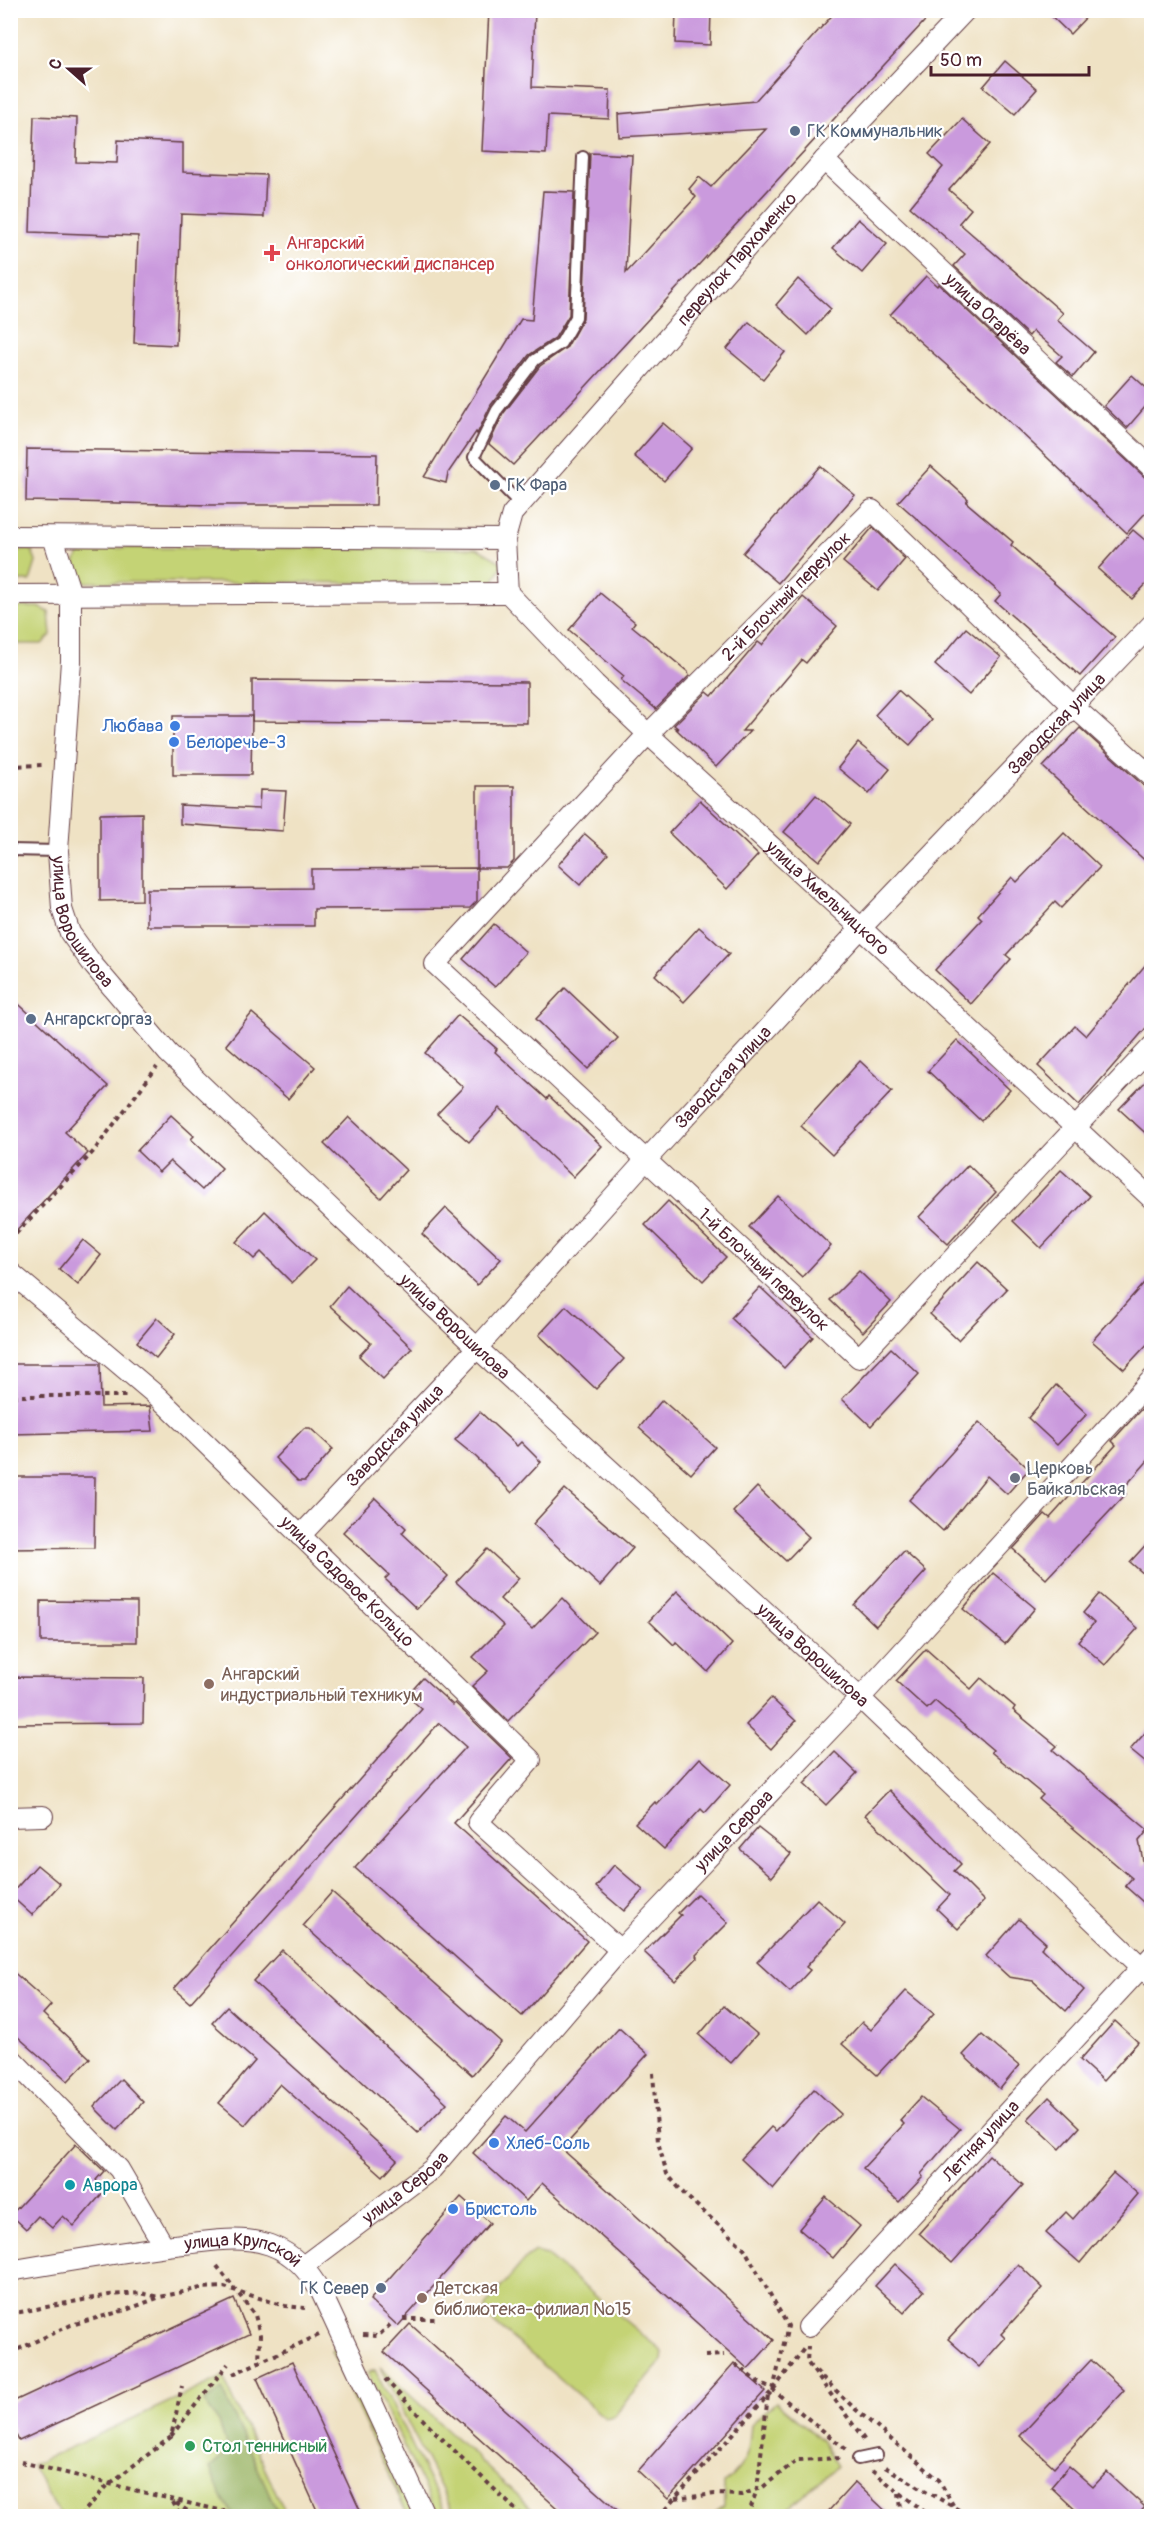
<svg xmlns="http://www.w3.org/2000/svg" width="1162" height="2527" font-family="Pangolin,sans-serif">
	<rect width="100%" height="100%" fill="#fff"/>
	<filter id="ink" filterUnits="userSpaceOnUse"><feTurbulence type="fractalNoise" baseFrequency=".0167" numOctaves="2"/><feDisplacementMap in="SourceGraphic" scale="12" xChannelSelector="R" yChannelSelector="G"/><feConvolveMatrix kernelMatrix="1 2 1 2 8 2 1 2 1" color-interpolation-filters="sRGB"/></filter>
	<filter id="wash" filterUnits="userSpaceOnUse"><feTurbulence type="fractalNoise" baseFrequency=".008" numOctaves="4" result="noise"/><feDisplacementMap in="SourceGraphic" scale="24" xChannelSelector="R" yChannelSelector="G"/><feGaussianBlur stdDeviation="1.35" result="paint"/><feColorMatrix in="noise" values="0 0 0 0 0 0 0 0 0 0 0 0 0 0 0 0 0 1.4 0 .05"/><feComposite in="paint" operator="in"/></filter>
	<g filter="url(#wash)">
		<rect width="100%" height="100%" fill="#efe2c4"/>
		<g fill="#c4d375" stroke="#877950" stroke-width="1.5">
			<polygon points="81,548 477,548 503,563 493,583 84,582 74,566"/>
			<polygon points="11,550 32,550 36,562 30,581 11,581"/>
			<polygon points="11,607 39,607 49,612 51,635 42,644 11,644"/>
			<polygon points="535,2252 546,2255 663,2352 662,2361 614,2416 605,2418 484,2314 486,2305 527,2257"/>
			<polygon points="338,2347 417,2516 408,2516 331,2351"/>
			<polygon points="380,2367 539,2516 455,2516"/>
			<polygon points="375,2370 447,2516 438,2516 368,2373"/>
			<polygon points="223,2377 287,2516 60,2516 32,2465"/>
			<path d="M776,2402l45,38 16,26 -58,50h-64l1,-4 8,-6v-23c24,-19 25,-31 27,-59z"/>
		</g>
		<polygon fill="#9bb566" stroke="#726a48" stroke-width="1.5" points="222,2389 278,2513 275,2516 234,2516 220,2494 210,2468 228,2452 219,2422 204,2402"/>
		<g id="blocks">
			<g fill="#ca9add">
				<polygon points="489,10 535,10 532,87 610,90 609,119 548,116 546,154 482,151"/>
				<polygon points="676,10 711,10 710,45 675,43"/>
				<polygon points="837,10 935,10 513,465 489,444 503,414 540,366 567,347 583,318 590,153 632,155 626,273 696,197 689,189 699,177 711,187 766,129 619,137 618,114 755,101"/>
				<polygon points="1045,10 1093,10 1070,34"/>
				<polygon points="1005,61 1037,89 1015,114 983,87"/>
				<polygon points="34,116 77,118 76,162 117,163 118,140 183,143 183,172 266,175 264,217 181,214 176,345 134,343 138,236 30,232"/>
				<polygon points="962,119 990,144 949,190 971,209 959,223 1063,313 1057,320 1094,352 1073,377 1056,362 1062,356 1033,331 1029,336 954,266 965,254 910,207 943,167 929,154"/>
				<polygon points="543,191 574,192 569,315 555,338 529,355 491,405 477,434 476,432 448,473 446,483 424,477 521,319 532,320"/>
				<polygon points="858,219 887,244 862,273 833,248"/>
				<polygon points="926,276 937,286 939,284 1152,484 1152,506 1127,533 996,409 890,315"/>
				<polygon points="798,279 831,309 808,335 776,305"/>
				<polygon points="749,322 785,352 763,379 727,349"/>
				<polygon points="1132,375 1152,393 1152,399 1127,428 1104,406"/>
				<polygon points="663,423 692,448 664,481 634,456"/>
				<polygon points="27,449 377,454 376,505 211,505 26,501"/>
				<polygon points="820,466 855,495 778,583 743,553"/>
				<polygon points="931,466 968,499 966,502 1013,542 1011,545 1115,637 1080,676 995,601 1001,594 898,502"/>
				<polygon points="873,527 905,559 878,591 843,562"/>
				<polygon points="1133,530 1152,546 1152,578 1132,599 1098,569"/>
				<polygon points="600,593 635,622 632,626 688,672 689,676 656,709 621,680 624,676 569,630"/>
				<polygon points="803,597 837,626 806,663 802,660 742,731 750,731 716,767 675,728 679,729 674,725 707,692 712,696 758,642 762,645"/>
				<polygon points="966,628 1001,657 969,695 935,665"/>
				<polygon points="252,680 527,682 527,723 252,721"/>
				<polygon points="898,690 932,720 910,745 875,715"/>
				<polygon points="173,716 252,716 251,775 173,775"/>
				<polygon points="1080,728 1144,786 1152,789 1152,867 1043,767"/>
				<polygon points="858,743 890,769 869,794 838,768"/>
				<polygon points="477,786 514,786 514,861 507,868 477,868"/>
				<polygon points="260,790 286,791 283,831 180,824 180,805 259,809"/>
				<polygon points="816,795 850,824 819,861 784,832"/>
				<polygon points="700,800 758,855 727,889 669,833"/>
				<polygon points="142,813 142,900 100,901 100,814"/>
				<polygon points="1064,833 1100,867 1061,908 1055,902 1006,955 1011,959 971,1004 935,970 982,919 978,915 1012,877 1017,882"/>
				<polygon points="585,834 608,854 580,885 558,865"/>
				<polygon points="477,868 477,901 470,908 314,909 314,926 147,926 147,889 311,888 311,869"/>
				<polygon points="494,924 526,952 495,987 463,959"/>
				<polygon points="699,927 729,954 684,1002 655,975"/>
				<polygon points="1152,957 1152,1021 1079,1105 1038,1066 1075,1026 1086,1036"/>
				<polygon points="565,988 618,1038 588,1069 536,1019"/>
				<polygon points="10,996 108,1086 65,1132 88,1153 10,1237"/>
				<polygon points="252,1013 315,1067 288,1099 226,1045"/>
				<polygon points="458,1015 497,1049 495,1052 547,1099 549,1096 602,1146 573,1177 500,1108 469,1142 437,1114 463,1087 425,1053"/>
				<polygon points="957,1040 1010,1090 981,1121 928,1071"/>
				<polygon points="860,1061 892,1091 832,1155 801,1126"/>
				<polygon points="1152,1075 1152,1139 1119,1109"/>
				<polygon points="171,1115 194,1136 191,1139 222,1168 202,1190 170,1161 159,1172 137,1151"/>
				<polygon points="349,1117 406,1170 381,1198 324,1144"/>
				<polygon points="968,1165 996,1192 948,1244 919,1217"/>
				<polygon points="1061,1170 1090,1196 1041,1248 1013,1221"/>
				<polygon points="778,1196 831,1246 802,1277 749,1227"/>
				<polygon points="668,1201 726,1257 703,1281 645,1225"/>
				<polygon points="446,1208 501,1259 477,1285 422,1234"/>
				<polygon points="265,1211 315,1260 292,1283 261,1252 254,1259 236,1242"/>
				<polygon points="83,1240 101,1255 78,1285 59,1269"/>
				<polygon points="978,1262 1007,1289 958,1340 930,1314"/>
				<polygon points="859,1271 891,1302 863,1332 830,1300"/>
				<polygon points="1152,1274 1152,1339 1124,1369 1092,1341"/>
				<polygon points="347,1286 412,1348 383,1379 359,1356 371,1343 330,1306"/>
				<polygon points="760,1287 813,1337 784,1368 731,1318"/>
				<polygon points="566,1306 624,1359 596,1389 539,1335"/>
				<polygon points="157,1318 175,1334 156,1358 137,1342"/>
				<polygon points="891,1348 919,1374 871,1426 842,1399"/>
				<polygon points="10,1364 100,1364 101,1407 150,1406 153,1431 10,1434"/>
				<polygon points="1056,1385 1087,1414 1057,1445 1028,1418"/>
				<polygon points="662,1400 715,1447 691,1474 639,1428"/>
				<polygon points="1144,1406 1152,1413 1152,1456 1122,1490 1126,1494 1046,1579 1013,1549 1045,1514 1050,1518 1116,1445 1112,1441"/>
				<polygon points="480,1412 517,1446 521,1442 541,1462 512,1493 476,1457 455,1440"/>
				<polygon points="979,1422 1029,1469 1007,1494 987,1476 943,1531 909,1500"/>
				<polygon points="304,1428 310,1428 333,1449 305,1481 298,1481 275,1458"/>
				<polygon points="10,1477 95,1477 94,1548 10,1549"/>
				<polygon points="757,1487 809,1537 786,1561 733,1512"/>
				<polygon points="565,1489 633,1548 600,1586 533,1524"/>
				<polygon points="375,1498 406,1528 402,1533 448,1576 417,1609 385,1579 389,1575 343,1532"/>
				<polygon points="1152,1538 1152,1581 1130,1562"/>
				<polygon points="487,1549 519,1578 500,1599 532,1629 562,1598 595,1632 508,1721 472,1686 488,1671 473,1657 504,1626 456,1582"/>
				<polygon points="904,1551 926,1571 876,1626 854,1605"/>
				<polygon points="993,1573 1035,1608 1005,1644 963,1609"/>
				<polygon points="677,1591 732,1644 708,1672 676,1642 674,1645 649,1621"/>
				<polygon points="1099,1594 1138,1628 1105,1665 1078,1641 1094,1623 1083,1613"/>
				<polygon points="41,1601 137,1602 137,1642 41,1642"/>
				<polygon points="926,1649 971,1689 981,1678 1015,1707 1013,1710 1057,1746 1053,1750 1148,1830 1139,1841 1144,1866 1152,1858 1152,1910 1125,1886 1132,1878 1039,1799 1043,1795 991,1752 993,1750 935,1701 927,1709 896,1681"/>
				<polygon points="10,1677 144,1678 143,1723 10,1724"/>
				<polygon points="423,1678 453,1705 455,1703 512,1758 454,1823 587,1941 522,2016 355,1868 466,1747 439,1723 190,2003 174,1989 422,1709 407,1696"/>
				<polygon points="771,1698 796,1721 771,1749 746,1725"/>
				<polygon points="1152,1725 1152,1768 1130,1750"/>
				<polygon points="835,1752 857,1773 826,1805 804,1784"/>
				<polygon points="700,1758 730,1785 705,1813 701,1809 664,1849 635,1823 655,1802 657,1805"/>
				<polygon points="889,1790 961,1864 954,1871 984,1901 958,1929 937,1909 950,1895 865,1815"/>
				<polygon points="758,1828 791,1854 772,1877 740,1849"/>
				<polygon points="37,1865 60,1884 32,1915 10,1895"/>
				<polygon points="614,1865 643,1890 624,1911 596,1887"/>
				<polygon points="332,1892 501,2042 472,2075 303,1925"/>
				<polygon points="697,1894 728,1923 696,1955 698,1957 675,1981 644,1952 681,1915 678,1913"/>
				<polygon points="817,1899 845,1924 806,1967 810,1970 790,1992 757,1962"/>
				<polygon points="1019,1919 1046,1943 1041,1948 1084,1990 1066,2011 1033,1981 1009,1977 986,1956"/>
				<polygon points="282,1950 447,2103 418,2133 253,1981"/>
				<polygon points="10,1969 51,2005 43,2014 90,2058 68,2081 10,2030"/>
				<polygon points="906,1991 934,2014 877,2075 842,2044 862,2022 871,2030"/>
				<polygon points="724,2006 757,2034 731,2063 699,2035"/>
				<polygon points="227,2007 397,2160 383,2176 280,2084 245,2125 219,2103 255,2061 212,2023"/>
				<polygon points="1115,2021 1138,2042 1103,2081 1080,2060"/>
				<polygon points="619,2028 648,2054 562,2149 774,2340 748,2369 542,2183 526,2201 473,2153 506,2116 525,2132"/>
				<polygon points="982,2035 1019,2066 1000,2089 963,2055"/>
				<polygon points="121,2079 143,2102 117,2130 94,2107"/>
				<polygon points="814,2089 841,2114 820,2133 773,2189 741,2159 771,2127 776,2131"/>
				<polygon points="921,2097 960,2129 921,2174 923,2177 899,2202 863,2168 904,2124 900,2120"/>
				<polygon points="1049,2097 1080,2127 1060,2149 1028,2119"/>
				<polygon points="76,2144 104,2171 96,2180 106,2189 74,2226 63,2216 52,2228 38,2216 26,2229 11,2215"/>
				<polygon points="989,2155 1023,2185 952,2263 919,2233"/>
				<polygon points="1113,2173 1138,2194 1080,2263 1046,2233 1066,2212 1073,2219"/>
				<polygon points="461,2197 490,2223 398,2326 370,2300"/>
				<polygon points="826,2197 860,2226 833,2258 799,2229"/>
				<polygon points="895,2264 924,2291 904,2313 875,2286"/>
				<polygon points="1018,2264 1043,2288 1001,2334 1005,2338 979,2367 948,2339"/>
				<polygon points="234,2299 249,2334 19,2441 10,2423 10,2403"/>
				<polygon points="410,2324 625,2517 567,2517 384,2352"/>
				<polygon points="1091,2360 1124,2390 1054,2467 1020,2436"/>
				<polygon points="292,2362 363,2517 320,2517 257,2378"/>
				<polygon points="734,2363 765,2391 668,2499 638,2471"/>
				<polygon points="1069,2466 1093,2487 1107,2472 1145,2507 1136,2517 1083,2517 1051,2487"/>
				<polygon points="855,2482 892,2517 823,2517"/>
			</g>
		</g>
	</g>
	<g filter="url(#ink)">
		<use href="#blocks" fill-opacity="0" stroke="#633c42" stroke-width="1.5"/>
		<g fill="none" stroke-linecap="round" stroke-linejoin="round">
			<g stroke="#633c42" stroke-width="14">
				<g id="lane">
					<polyline points="520,504 474,457 497,410 535,360 561,343 576,317 583,157"/>
					<polyline points="10,850 58,851"/>
					<polyline points="858,2459 877,2455"/>
				</g>
			</g>
			<g stroke="#633c42" stroke-width="22">
				<g id="street">
					<path id="s1" d="M824,160l328,308"/>
					<polyline points="10,536 505,539"/>
					<path id="s2" d="M53,537l18,57v67l-13,190 4,58 8,24 24,33 74,87 309,295 383,350 292,279"/>
					<path id="s3" d="M508,593l87,91 53,50 213,194 291,271"/>
					<path id="s4" d="M508,593l-3,-54 7,-25 312,-354 142,-150"/>
					<polyline points="10,595 508,593"/>
					<path id="s5" d="M1152,777l-79,-71 -201,-196 -224,224 -213,230 424,394 293,-312"/>
					<path id="s6" d="M10,1272l147,124 374,364 -53,62 142,128"/>
					<path id="s7" d="M300,1536l177,-188 169,-188 215,-232 291,-304"/>
					<polyline points="10,1817 43,1816"/>
					<polyline points="10,2057 119,2169 164,2246"/>
					<path id="s8" d="M303,2266l129,-97 188,-219 240,-252 292,-319"/>
					<path id="s9" d="M10,2271c58,-10 115,-20 173,-27 29,-3 59,-9 87,1 25,9 39,27 52,49l103,222"/>
					<path id="s10" d="M808,2327l344,-371"/>
				</g>
			</g>
			<g stroke="#633c42" stroke-width="4" stroke-dasharray="4.5 4.5" stroke-linecap="butt">
				<polyline points="10,766 44,765"/>
				<polyline points="10,1240 93,1152 157,1067"/>
				<polyline points="13,1396 127,1396"/>
				<polyline points="653,2073 658,2142 667,2174 685,2195 744,2248 788,2326 773,2390"/>
				<polyline points="217,2266 255,2315 260,2335 259,2362"/>
				<polyline points="10,2314 109,2295 141,2293 159,2297"/>
				<polyline points="403,2319 435,2319"/>
				<polyline points="363,2335 378,2336 393,2322"/>
				<polyline points="808,2346 807,2362 866,2442"/>
				<polyline points="10,2353 71,2325 126,2310 160,2297 201,2288 224,2287 285,2306 305,2308"/>
				<polyline points="705,2356 724,2355"/>
				<polyline points="735,2364 756,2381 773,2390 848,2451"/>
				<polyline points="816,2371 854,2408 939,2480 953,2505"/>
				<polyline points="233,2374 319,2335"/>
				<polyline points="385,2379 428,2425 522,2516"/>
				<polyline points="171,2436 228,2364"/>
				<path d="M21,2462c76,18 151,39 227,54"/>
				<polyline points="885,2467 969,2516"/>
				<polyline points="872,2471 930,2516"/>
				<polyline points="899,2493 902,2516"/>
				<polyline points="675,2499 715,2494 741,2495 763,2487 797,2460 843,2458"/>
				<polyline points="173,2502 180,2516"/>
				<polyline points="176,2503 195,2516"/>
				<polyline points="80,2516 108,2485 171,2437 182,2386"/>
				<polyline points="659,2516 773,2390 806,2346"/>
				<polyline points="748,2516 757,2489 768,2395"/>
			</g>
			<use href="#lane" stroke="#fff" stroke-width="10"/>
			<use href="#street" stroke="#fff" stroke-width="20"/>
		</g>
	</g>
	<g fill="#5c6f8a" stroke="#fff" stroke-width="2">
		<circle cx="795" cy="131" r="6"/>
		<circle cx="495" cy="485" r="6"/>
		<circle cx="31" cy="1019" r="6"/>
		<circle cx="381" cy="2288" r="6"/>
	</g>
	<path fill="#e0444e" stroke="#fff" stroke-width="2" d="M269 244h6v6h6v6h-6v6h-6v-6h-6v-6h6z"/>
	<g fill="#3f7fe0" stroke="#fff" stroke-width="2">
		<circle cx="175" cy="726" r="6"/>
		<circle cx="174" cy="742" r="6"/>
		<circle cx="494" cy="2143" r="6"/>
		<circle cx="453" cy="2209" r="6"/>
	</g>
	<circle fill="#6b7280" stroke="#fff" stroke-width="2" cx="1015" cy="1478" r="6"/>
	<g fill="#8d6e63" stroke="#fff" stroke-width="2">
		<circle cx="209" cy="1684" r="6"/>
		<circle cx="422" cy="2298" r="6"/>
	</g>
	<circle fill="#0f9aa8" stroke="#fff" stroke-width="2" cx="70" cy="2185" r="6"/>
	<circle fill="#2e9e5b" stroke="#fff" stroke-width="2" cx="190" cy="2446" r="6"/>
	<g text-anchor="middle" stroke-width="4.5" stroke-linejoin="round" paint-order="stroke">
		<g font-size="18" fill="#4e5e75" stroke="#fff" text-anchor="start">
			<text x="807" y="137">ГК Коммунальник</text>
			<text x="507" y="491">ГК Фара</text>
			<text x="43" y="1025">Ангарскгоргаз</text>
			<text x="369" y="2294" text-anchor="end">ГК Север</text>
		</g>
		<g font-size="18" fill="#be3a42" stroke="#fff" text-anchor="start">
			<text x="286" y="249">Ангарский<tspan x="286" dy="21">онкологический диспансер</tspan></text>
		</g>
		<g font-size="18" fill="#4a1f2b" stroke="#fff">
			<text dy="6" stroke="none"><textPath href="#s4" startOffset="420">переулок Пархоменко</textPath></text>
			<text dy="6" stroke="none"><textPath href="#s1" startOffset="225">улица Огарёва</textPath></text>
			<text transform="translate(786 596) rotate(-45)" y="6">2-й Блочный переулок</text>
			<text dy="6" stroke="none"><textPath href="#s7" startOffset="1110">Заводская улица</textPath></text>
			<text dy="6" stroke="none"><textPath href="#s3" startOffset="442">улица Хмельницкого</textPath></text>
			<text dy="6" stroke="none"><textPath href="#s2" startOffset="394">улица Ворошилова</textPath></text>
			<text dy="6" stroke="none"><textPath href="#s7" startOffset="624">Заводская улица</textPath></text>
			<text dy="6" stroke="none"><textPath href="#s5" startOffset="1466">1-й Блочный переулок</textPath></text>
			<text dy="6" stroke="none"><textPath href="#s2" startOffset="952">улица Ворошилова</textPath></text>
			<text dy="6" stroke="none"><textPath href="#s7" startOffset="138">Заводская улица</textPath></text>
			<text dy="6" stroke="none"><textPath href="#s6" startOffset="458">улица Садовое Кольцо</textPath></text>
			<text dy="6" stroke="none"><textPath href="#s2" startOffset="1438">улица Ворошилова</textPath></text>
			<text dy="6" stroke="none"><textPath href="#s8" startOffset="615">улица Серова</textPath></text>
			<text dy="6" stroke="none"><textPath href="#s10" startOffset="254">Летняя улица</textPath></text>
			<text dy="6" stroke="none"><textPath href="#s8" startOffset="129">улица Серова</textPath></text>
			<text dy="6" stroke="none"><textPath href="#s9" startOffset="237">улица Крупской</textPath></text>
		</g>
		<g font-size="18" fill="#366cbe" stroke="#fff" text-anchor="start">
			<text x="163" y="732" text-anchor="end">Любава</text>
			<text x="186" y="748">Белоречье-3</text>
			<text x="506" y="2149">Хлеб-Соль</text>
			<text x="465" y="2215">Бристоль</text>
		</g>
		<g font-size="18" fill="#5b616d" stroke="#fff" text-anchor="start">
			<text x="1027" y="1474">Церковь<tspan x="1027" dy="21">Байкальская</tspan></text>
		</g>
		<g font-size="18" fill="#785e54" stroke="#fff" text-anchor="start">
			<text x="221" y="1680">Ангарский<tspan x="221" dy="21">индустриальный техникум</tspan></text>
			<text x="434" y="2294">Детская<tspan x="434" dy="21">библиотека-филиал №15</tspan></text>
		</g>
		<g font-size="18" fill="#0d838f" stroke="#fff" text-anchor="start">
			<text x="82" y="2191">Аврора</text>
		</g>
		<g font-size="18" fill="#27864d" stroke="#fff" text-anchor="start">
			<text x="202" y="2452">Стол теннисный</text>
		</g>
	</g>
	<rect width="1162" height="2527" fill="none" stroke="#fff" stroke-width="36"/>
	<g transform="translate(69 69) rotate(291)" stroke="#ffffff" stroke-width="4.5" paint-order="stroke">
	<path d="M0-4.5L10 22L0 15L-10 22Z" fill="#4a1f2b"/>
	<text y="-9" font-size="16" font-weight="bold" text-anchor="middle" fill="#4a1f2b">С</text>
	</g>
	<path d="M931 66v9h158v-9" fill="none" stroke="#4a1f2b" stroke-width="3"/>
	<text x="940" y="66" font-size="18" fill="#4a1f2b" stroke="#ffffff" stroke-width="4.5" paint-order="stroke">50 m</text>
</svg>
